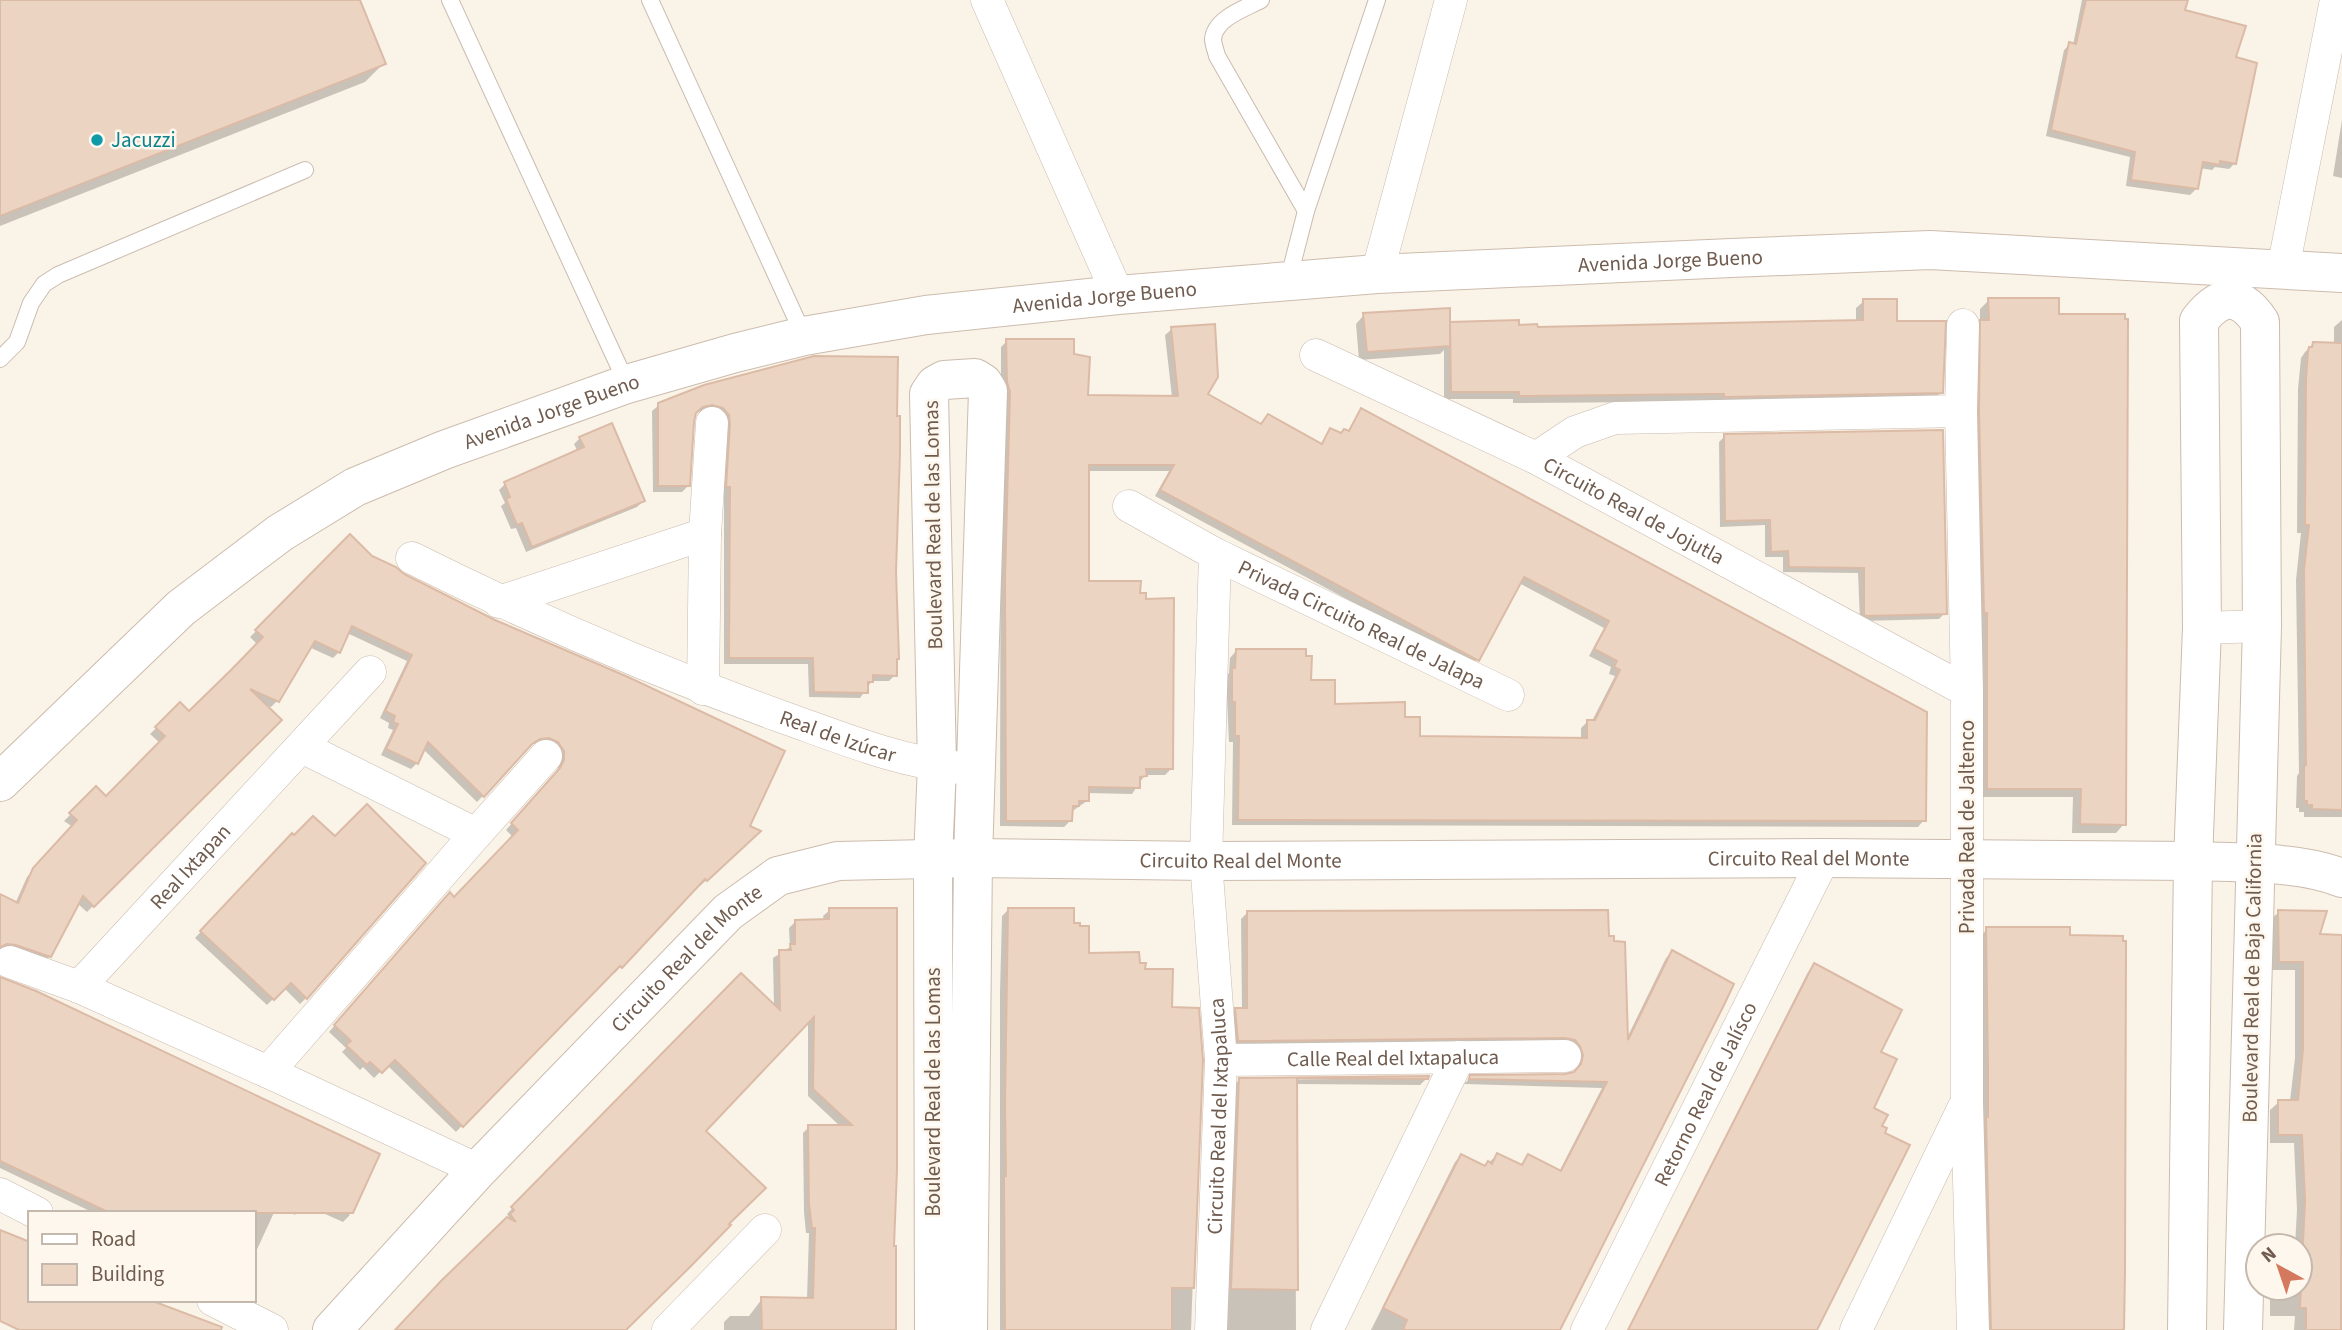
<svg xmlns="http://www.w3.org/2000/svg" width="2342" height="1330" font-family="'Source Sans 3',sans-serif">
	<rect width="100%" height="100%" fill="#faf3e8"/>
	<g fill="#0003">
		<polygon points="0,0 359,0 384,63 365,82 0,226"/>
		<polygon points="2082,0 2185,0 2181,11 2233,59 2235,163 2229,169 2215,167 2212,170 2200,168 2196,189 2190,195 2126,186 2130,157 2046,136 2064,50 2070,44 2073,45"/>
		<polygon points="2342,120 2342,178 2333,176"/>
		<polygon points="1989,300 2057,316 2123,321 2124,824 2116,833 2072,833 2073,797 1979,797 1972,331 1980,323 1980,309"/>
		<polygon points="1864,301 1895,323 1941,392 1934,400 1513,403 1513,399 1444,399 1444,350 1440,354 1359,360 1356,324 1364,315 1448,326 1451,324 1536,328 1856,322 1856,308"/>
		<polygon points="2342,320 2342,817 2304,817 2304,812 2299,812 2299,808 2296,808 2297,776 2299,773 2296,580 2301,533 2297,533 2298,389 2301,358 2305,352 2313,344 2334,344 2334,327"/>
		<polygon points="1172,329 1205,395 1260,425 1268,416 1320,445 1331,430 1340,435 1347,432 1361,411 1924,820 1918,827 1232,825 1233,742 1229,742 1226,676 1229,673 1230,658 1236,651 1309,682 1334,706 1403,719 1419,738 1581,739 1581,728 1588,721 1592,721 1615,676 1609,674 1611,667 1589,656 1604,628 1519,583 1477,659 1471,666 1155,496 1169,471 1088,471 1088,583 1138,595 1171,769 1165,775 1145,775 1132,794 1087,793 1087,801 1071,812 1070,821 1064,827 1000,826 1001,347 1007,341 1072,356 1087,397 1172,397 1165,335"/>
		<polygon points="704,386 894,572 895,675 889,681 872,681 860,698 809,697 808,664 724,664 724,492 721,492 707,410 697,412 692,421 688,486 682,492 653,492 652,411 659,405"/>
		<polygon points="1725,436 1945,613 1939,619 1860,621 1858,573 1783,572 1783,557 1765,557 1765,525 1720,527 1719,442"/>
		<polygon points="580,438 643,501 637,507 526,552 516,528 511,529 501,506 505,503 499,490 505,484 578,452 574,444"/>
		<polygon points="350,537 371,557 748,827 758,832 700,886 698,884 621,966 615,973 613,971 456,1132 387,1065 374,1078 363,1067 360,1070 342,1052 346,1048 329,1032 444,900 454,899 513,837 506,830 554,776 558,768 558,758 542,743 532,744 477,802 423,749 417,763 411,769 381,755 393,730 388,728 389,723 380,718 407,661 347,633 339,652 333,658 309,647 277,701 271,707 262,703 279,720 87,912 77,903 50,956 44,963 9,950 0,949 0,901 15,904 27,877 73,827 64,821 96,789 106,798 160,743 150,734 180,705 189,713 258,645 250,637"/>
		<polygon points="286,842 306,998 300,1004 284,988 267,1005 195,938"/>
		<polygon points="830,910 892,1248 895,1330 724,1330 724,1322 730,1316 749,1316 762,1299 807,1299 809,1233 806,1233 804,1212 803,1133 809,1127 841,1127 808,1096 808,1020 704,1131 626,1330 405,1330 401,1326 509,1217 507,1214 741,975 774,1007 773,958 790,947 789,928 795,922 824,921 823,916"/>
		<polygon points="1008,910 1072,925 1087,955 1138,964 1171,1009 1201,1060 1191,1330 1000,1330 1000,992 1002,916"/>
		<polygon points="2279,912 2318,936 2342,947 2342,1330 2294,1330 2295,1316 2270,1316 2270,1288 2300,1288 2300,1246 2295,1246 2297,1210 2294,1143 2270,1143 2270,1110 2279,1102 2290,1101 2295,1058 2295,970 2271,970 2270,920"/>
		<polygon points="1247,913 1607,938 1626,1040 1666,958 1672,952 1558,1330 1371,1330 1455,1162 1461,1156 1484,1167 1497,1155 1520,1166 1528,1156 1559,1172 1602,1088 1464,1084 1471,1077 1566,1076 1576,1073 1578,1064 1232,1047 1230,1016 1236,1009 1242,1010 1241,919"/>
		<polygon points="1987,929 2121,1330 1984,1330 1979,938"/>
		<polygon points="1815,965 1879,1053 1872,1109 1880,1127 1814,1330 1628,1330 1808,972"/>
		<polygon points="0,979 378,1155 349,1216 343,1222 303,1204 295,1215 277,1206 254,1256 254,1213 94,1213 0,1168"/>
		<polygon points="1427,1078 1420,1085 1295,1084 1296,1330 1224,1330 1233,1086 1239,1080"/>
	</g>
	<g fill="#ecd4c3" stroke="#dcbba6" stroke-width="2">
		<polygon points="0,0 360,0 386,64 0,216"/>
		<polygon points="2086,0 2188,0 2185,10 2246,26 2236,57 2257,63 2236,164 2220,161 2220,165 2203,162 2198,189 2131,180 2135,152 2051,130 2069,42 2076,44"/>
		<polygon points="1988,298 2059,298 2059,314 2125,314 2125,319 2128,319 2126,825 2080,824 2081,789 1987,789 1987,613 1984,613 1979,411 1980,320 1989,320"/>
		<polygon points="1863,299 1897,299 1897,321 1946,321 1943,393 1724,397 1724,394 1710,394 1519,396 1519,392 1451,392 1450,322 1519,320 1519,325 1537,324 1538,327 1863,320"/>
		<polygon points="1450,308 1450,346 1367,352 1363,313"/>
		<polygon points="1215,324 1218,377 1208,394 1261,424 1268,414 1322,444 1330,428 1341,433 1344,429 1349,431 1361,408 1927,712 1926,821 1238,820 1239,736 1235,736 1235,702 1232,702 1232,668 1235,668 1236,649 1306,649 1306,656 1312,656 1311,680 1335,680 1335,704 1405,702 1405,717 1420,717 1420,736 1587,738 1587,720 1595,720 1620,670 1614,667 1617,661 1594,649 1609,621 1524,577 1479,661 1160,490 1174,465 1089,465 1089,581 1141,581 1140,593 1146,593 1146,599 1174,598 1173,769 1146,769 1147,776 1140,777 1140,788 1089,787 1089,801 1079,801 1079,806 1073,806 1072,821 1006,821 1005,580 1010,392 1007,382 1006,339 1074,339 1074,354 1090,357 1088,395 1178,396 1171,327"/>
		<polygon points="2313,342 2342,343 2342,810 2312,809 2312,805 2307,805 2307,801 2304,801 2304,766 2306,765 2304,570 2309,525 2305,525 2306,379 2308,352 2309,347 2312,347"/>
		<polygon points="814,356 898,357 897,416 900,416 900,452 896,572 899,659 897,659 897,676 873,675 873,682 868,682 868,693 814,692 813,658 729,658 730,487 726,487 730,424 729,415 723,408 712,405 703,407 696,413 694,422 690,486 658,486 658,403 704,385"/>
		<polygon points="612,423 645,501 532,547 522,523 517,525 506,499 510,497 504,482 584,447 579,437"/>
		<polygon points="1943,430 1947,614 1867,616 1864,615 1864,568 1789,567 1788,551 1771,552 1770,520 1725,521 1724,434"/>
		<polygon points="350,534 372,556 396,567 404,574 495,620 628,677 785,751 750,826 761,831 707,881 705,879 622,968 620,966 463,1127 395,1060 382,1073 370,1062 367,1065 346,1045 351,1041 334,1025 450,892 454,897 518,830 511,823 560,768 564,760 564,751 558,742 549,738 540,739 532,744 484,797 428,742 418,764 386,749 398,724 393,722 395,716 385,711 412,655 352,626 340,653 315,641 279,702 250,689 282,720 94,907 83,896 51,957 16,945 7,944 0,947 0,894 18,903 33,868 77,820 69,813 96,786 106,796 165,736 155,727 180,702 189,711 231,670 263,637 255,630"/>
		<polygon points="367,804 426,863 307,999 291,983 274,1000 200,931 292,833 294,835 313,816 335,836"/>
		<polygon points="829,908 897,908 897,1169 894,1246 896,1246 896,1330 762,1330 761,1297 813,1298 815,1228 812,1228 809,1204 808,1125 852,1125 813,1089 814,1017 706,1131 766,1188 729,1224 731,1225 690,1267 626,1330 395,1330 441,1281 507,1217 516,1222 510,1214 514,1210 511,1207 741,973 780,1010 779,950 791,950 790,944 795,944 795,920 829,919"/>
		<polygon points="1008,908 1074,908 1074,923 1080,923 1080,926 1089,926 1089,953 1139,952 1140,963 1146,963 1145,969 1173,969 1172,1007 1199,1008 1203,1060 1194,1288 1172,1288 1172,1330 1005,1330 1004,1176 1006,1176 1005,1106"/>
		<polygon points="1608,910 1609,936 1614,936 1614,941 1625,942 1628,1040 1672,950 1734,984 1724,1005 1560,1330 1403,1330 1407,1320 1383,1308 1461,1154 1485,1166 1488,1161 1492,1164 1497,1153 1522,1165 1528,1154 1561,1171 1607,1082 1469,1079 1470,1075 1565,1074 1574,1072 1581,1064 1583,1055 1580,1046 1575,1040 1565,1038 1238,1041 1235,1008 1247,1008 1247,911"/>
		<polygon points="2278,910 2327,911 2320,934 2342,935 2341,1330 2306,1330 2306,1308 2300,1308 2305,1200 2302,1135 2278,1135 2278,1100 2298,1100 2303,1049 2303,962 2279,962"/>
		<polygon points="1986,927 2070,927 2070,935 2123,936 2123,941 2126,941 2125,1271 2124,1329 2122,1330 1991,1330 1986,1117 1988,1117 1988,1066"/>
		<polygon points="1814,963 1902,1010 1881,1052 1897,1059 1874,1108 1888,1115 1882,1126 1887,1128 1885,1133 1910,1145 1817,1330 1628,1330"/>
		<polygon points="0,977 36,991 380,1154 353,1213 110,1213 0,1161"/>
		<polygon points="1429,1076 1428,1079 1297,1078 1298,1290 1231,1289 1239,1078"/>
		<polygon points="0,1230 30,1242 30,1300 150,1300 222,1327 221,1330 19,1330 0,1321"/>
	</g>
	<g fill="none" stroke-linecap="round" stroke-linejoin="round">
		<g stroke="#cabbaf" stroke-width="18">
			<g id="lane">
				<polyline points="450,0 627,384"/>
				<polyline points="650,0 804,336"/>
				<path d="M1261,0c-15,8 -46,18 -48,39 0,5 3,12 4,17l89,155"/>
				<polyline points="1288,281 1306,211 1377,0"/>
				<polyline points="0,359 17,342 31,303 44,284 58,275 305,170"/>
			</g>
		</g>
		<g stroke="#cabbaf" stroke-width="33">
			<g id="street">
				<polyline points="987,0 1118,295"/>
				<polyline points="2283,269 2336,0"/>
				<polyline points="1377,274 1451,0"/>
				<polyline points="1963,325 1961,411 1967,691 1967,1103 1973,1330"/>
				<path id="s1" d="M1316,355l220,103 431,233"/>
				<polyline points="1536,458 1575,432 1615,418 1961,411"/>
				<path id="s2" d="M1129,506l86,48 293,141"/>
				<path id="s3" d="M412,558c122,61 247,115 376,161 56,20 112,43 173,49"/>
				<polyline points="499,602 705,534"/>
				<polyline points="2202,628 2262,626"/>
				<polyline points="703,689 705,534 712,423"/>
				<polyline points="302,747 476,834"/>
				<polyline points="10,962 79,987 268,1072 478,1170"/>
				<path id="s4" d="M79,987l291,-315"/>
				<path id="s5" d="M1221,1060l344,-4"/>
				<polyline points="268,1072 476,834 546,756"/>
				<polyline points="0,1194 37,1213"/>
				<polyline points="213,1300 272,1330"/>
				<polyline points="668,1330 765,1230"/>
				<path id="s6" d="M1211,1330l10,-270 -15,-199 9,-307"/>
				<polyline points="1327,1330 1459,1057"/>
				<path id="s7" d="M1587,1330l237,-472"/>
				<polyline points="1856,1330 1964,1107"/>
			</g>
		</g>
		<g stroke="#ccbcad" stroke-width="40">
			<g id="secondary">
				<path id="s8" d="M0,782l181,-174 99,-75 75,-46 89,-37 183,-66 108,-31 69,-17 122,-21 192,-20 259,-21 354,-16 199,-8 412,23"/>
				<path id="s9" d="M332,1330l146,-160 250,-258 50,-36 60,-15 135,-3 233,3 618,-3 369,3c48,2 105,0 149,17"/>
				<polyline points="934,1330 933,859 937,765 929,394 935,385 944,380 975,378 983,383 988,391 973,858 968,1330"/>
				<path d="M2187,1330l6,-469 9,-233 -3,-307c21,-28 41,-29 61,1l2,304 -19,704"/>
			</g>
		</g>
		<use href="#lane" stroke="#fff" stroke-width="16"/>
		<use href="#street" stroke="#fff" stroke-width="32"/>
		<use href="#secondary" stroke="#fff" stroke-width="38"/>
	</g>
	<circle fill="#0f9aa8" stroke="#fdf7ee" stroke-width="2.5" cx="97" cy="140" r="7"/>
	<g text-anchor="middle" stroke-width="5" stroke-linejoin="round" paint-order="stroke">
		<g font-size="21" fill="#0d838f" stroke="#fdf7ee" text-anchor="start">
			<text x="111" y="147">Jacuzzi</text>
		</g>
		<g font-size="21" fill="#705c4f" stroke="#fdf7ee">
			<text dy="7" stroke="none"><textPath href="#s8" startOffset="1808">Avenida Jorge Bueno</textPath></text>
			<text dy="7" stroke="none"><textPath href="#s8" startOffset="1241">Avenida Jorge Bueno</textPath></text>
			<text dy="7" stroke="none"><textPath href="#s8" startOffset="674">Avenida Jorge Bueno</textPath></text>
			<text dy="7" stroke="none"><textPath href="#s1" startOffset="354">Circuito Real de Jojutla</textPath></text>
			<text transform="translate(933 525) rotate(-91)" y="7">Boulevard Real de las Lomas</text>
			<text dy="7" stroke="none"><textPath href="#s2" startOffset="261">Privada Circuito Real de Jalapa</textPath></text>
			<text dy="7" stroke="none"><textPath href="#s3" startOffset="462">Real de Izúcar</textPath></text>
			<text transform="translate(1967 827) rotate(-90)" y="7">Privada Real de Jaltenco</text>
			<text dy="7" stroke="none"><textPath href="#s9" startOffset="1670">Circuito Real del Monte</textPath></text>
			<text dy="7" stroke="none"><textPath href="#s9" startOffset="1102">Circuito Real del Monte</textPath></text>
			<text dy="7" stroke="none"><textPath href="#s4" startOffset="164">Real Ixtapan</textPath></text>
			<text dy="7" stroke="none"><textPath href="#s9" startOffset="514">Circuito Real del Monte</textPath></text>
			<text transform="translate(2252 978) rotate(-89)" y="7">Boulevard Real de Baja California</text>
			<text dy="7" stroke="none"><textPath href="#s5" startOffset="172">Calle Real del Ixtapaluca</textPath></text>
			<text transform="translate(933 1092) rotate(-90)" y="7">Boulevard Real de las Lomas</text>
			<text dy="7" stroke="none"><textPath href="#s7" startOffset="264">Retorno Real de Jalísco</textPath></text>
			<text dy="7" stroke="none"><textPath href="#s6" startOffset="214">Circuito Real del Ixtapaluca</textPath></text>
		</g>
	</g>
	<rect x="28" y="1211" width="228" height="91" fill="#fdf7ee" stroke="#c5b9ae" stroke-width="2"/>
	<rect x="42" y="1234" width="35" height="10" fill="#ffffff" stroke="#c5b9ae" stroke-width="2"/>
	<text x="91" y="1246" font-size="21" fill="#705c4f">Road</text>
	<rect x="42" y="1264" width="35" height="21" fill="#ecd4c3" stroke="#c5b9ae" stroke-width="2"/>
	<text x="91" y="1281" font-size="21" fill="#705c4f">Building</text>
	<g transform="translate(2279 1267) rotate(320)"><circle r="33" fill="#fdf7ee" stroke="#c5b9ae" stroke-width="2"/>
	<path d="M0-5L12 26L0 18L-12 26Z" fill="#d4795d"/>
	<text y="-10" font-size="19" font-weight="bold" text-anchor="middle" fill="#705c4f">N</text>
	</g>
</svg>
